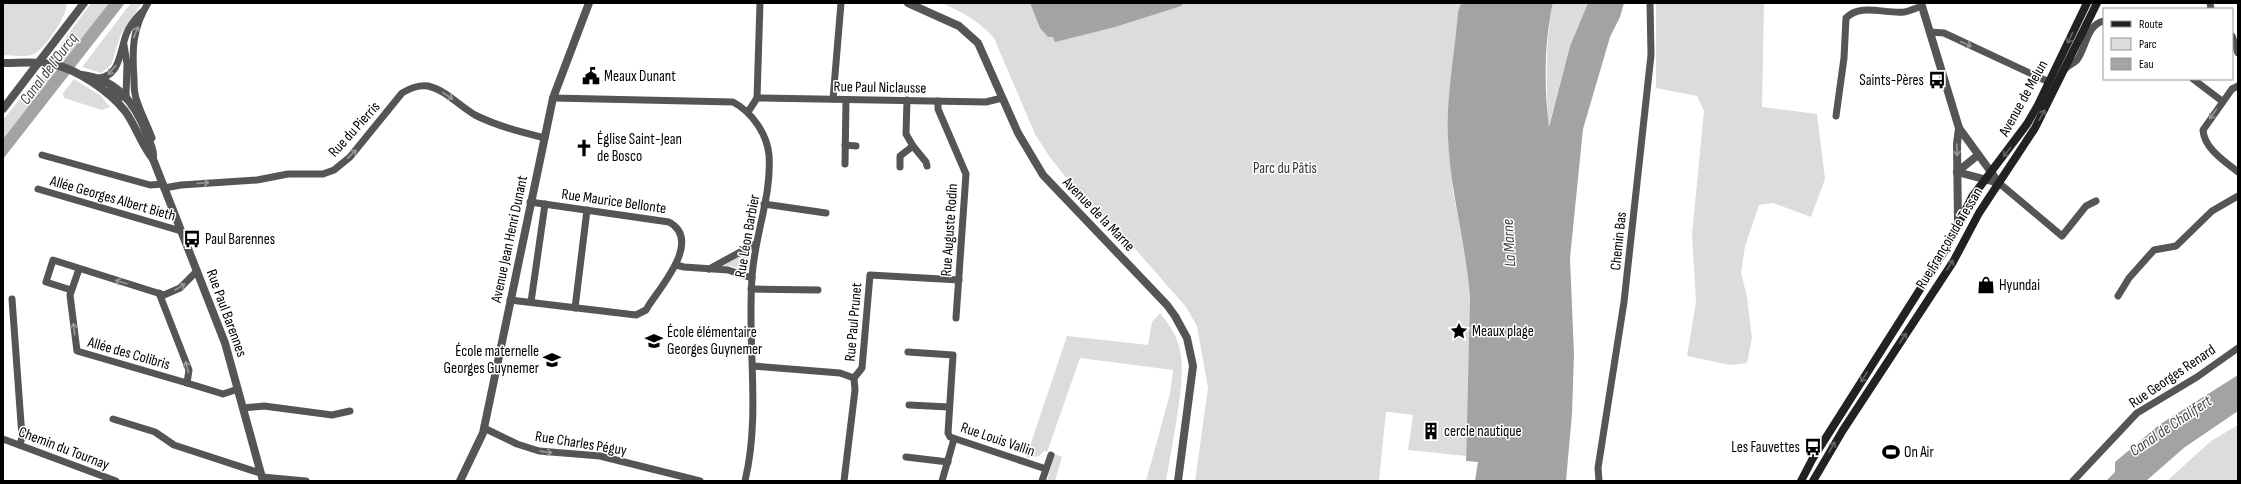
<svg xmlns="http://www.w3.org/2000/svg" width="2241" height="484" font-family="'Sofia Sans Condensed',sans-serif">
	<rect width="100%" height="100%" fill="#fff"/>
	<g fill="#dcdcdc">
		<path d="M3,3h63c4,9 -22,47 -32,51 -9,4 -21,1 -31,1z"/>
		<polygon points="91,3 109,3 65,60 59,52 61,44"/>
		<polygon points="131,3 142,3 121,34 111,65 101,73 82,67"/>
		<path d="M942,3h519l-3,10 -10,124 5,54 15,81 2,25 -4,159 -58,-6 5,-35 -25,-3h-2l-7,69h-184l13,-93 -11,-62 -11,-19 -63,-72 -48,-46 -26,-33 -14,-22 -41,-96c-15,-17 -32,-26 -52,-35z"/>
		<path d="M1553,3h35l-18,43 -22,83c-1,-43 -4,-84 5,-126z"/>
		<polygon points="1656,3 1764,3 1762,107 1817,114 1825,179 1811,217 1773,203 1759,205 1745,246 1741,273 1747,297 1752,338 1747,363 1730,365 1687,356 1696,302 1692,234 1704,111 1697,96 1656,88"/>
		<polygon points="47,72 55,73 3,139 3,120 36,79"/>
		<polygon points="74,79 101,96 110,107 102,110 64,98 63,93"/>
		<polygon points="745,253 749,257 748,271 731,266 721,266"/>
		<path d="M1160,313c9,11 17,23 20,37 7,30 -9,99 -14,131h-20l24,-87 3,-24 -93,-12 -33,94 -3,-1 -5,5 -13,2 41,-122 81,9 4,-23z"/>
		<polygon points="2238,425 2238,481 2167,481 2211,441"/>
		<polygon points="1055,454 1062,457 1055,481 1047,481"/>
	</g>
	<g fill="#a3a3a3">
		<polygon points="109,3 125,3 3,159 3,139"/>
		<polygon points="1030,3 1184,3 1181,6 1115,27 1055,42 1053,37 1048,37 1040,28"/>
		<path d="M1461,3h92c-9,38 -9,86 -4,124l21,-81 18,-43h36l-4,14 -10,20 -27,92 -13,129 4,96 -2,60 -6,67h-91l3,-19 -12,-1 4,-164c-4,-53 -20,-106 -22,-160 -2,-39 7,-85 10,-125z"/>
		<polygon points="2238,375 2238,411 2185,447 2146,481 2106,481 2115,472 2115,462 2159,425"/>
	</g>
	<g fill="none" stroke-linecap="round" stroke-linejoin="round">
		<g stroke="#555" stroke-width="7">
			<path d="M148,3c-16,26 -16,47 -14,77 0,6 0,12 2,18 4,14 11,26 16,40"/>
			<polyline points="2210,3 2211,9"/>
			<polyline points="1930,32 1944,33 2049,82"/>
			<polyline points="2232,36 2238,53"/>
			<polyline points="124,45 127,64 126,96"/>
			<path d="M2066,68c3,-3 8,-5 11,-8 9,-12 10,-36 27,-39"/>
			<path d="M97,78c23,0 23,-27 29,-43 3,-9 9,-16 16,-23"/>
			<polyline points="2193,79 2222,101"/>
			<path d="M2238,86l-6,3 -29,41c1,18 21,31 35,42"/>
			<polyline points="109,91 119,98 126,96"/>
			<path d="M553,98l180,4c19,10 34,32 36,53 3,41 -15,82 -17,123 -5,68 9,136 -7,203"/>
			<polyline points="757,98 986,102 1002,98"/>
			<polyline points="833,99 841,3"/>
			<polyline points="938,101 938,109 966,174 956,318"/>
			<polyline points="748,112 757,98 760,3"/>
			<path d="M1836,116l8,-58 2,-40c14,-15 39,-4 58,-6 6,-1 12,-4 18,-6"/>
			<polyline points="845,145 856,146"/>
			<polyline points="913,146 926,162 927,166"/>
			<polyline points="42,155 150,185 163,184"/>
			<polyline points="845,164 846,100"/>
			<polyline points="900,167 900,156 913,146 906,134 907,100"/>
			<polyline points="1999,183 2062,236 2086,206 2096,201"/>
			<path d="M164,188l17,-3 76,-5 31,-6h35l11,-4 16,-13 52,-64c9,-5 16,-8 26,-7 18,4 31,20 47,29 22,11 46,17 70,23"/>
			<polyline points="38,189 181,231"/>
			<polyline points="764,204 826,213"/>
			<polyline points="676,265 684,267 728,270 752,278"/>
			<polyline points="79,269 70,295 77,351 187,383"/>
			<polyline points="709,269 755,244"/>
			<polyline points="751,289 818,290"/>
			<polyline points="71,290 46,282 53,260 164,295 180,288 197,271"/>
			<polyline points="159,293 189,370 187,383 223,394 238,389"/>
			<polyline points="2118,296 2129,278 2154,250 2176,246 2212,211 2238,196"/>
			<polyline points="12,299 22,437 20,445"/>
			<path d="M510,300l126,15 10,-5 3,-5c13,-20 53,-65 20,-83l-139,-20"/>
			<polyline points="531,302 545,204"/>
			<polyline points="575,308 587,210"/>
			<polyline points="908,352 953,355 948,433 950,437 1046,469"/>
			<polyline points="753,366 840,373 854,378"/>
			<polyline points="909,405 949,407"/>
			<polyline points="243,408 264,406 332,415 350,411"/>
			<polyline points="113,419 155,432 174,445 260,473"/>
			<polyline points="484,428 517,444 539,451 600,456 700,481"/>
			<polyline points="3,439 116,481"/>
			<polyline points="906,457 948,462"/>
			<polyline points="262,477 306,481"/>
			<polyline points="844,481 855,390 854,378 862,368 870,275 959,280"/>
			<polyline points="942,481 954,439"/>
			<polyline points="1042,481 1051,455"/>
			<polyline points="1599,481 1598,468 1624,302 1651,55 1650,3"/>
			<polyline points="2073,481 2137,413 2197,377 2238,348"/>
		</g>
		<g stroke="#555" stroke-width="8">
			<polyline points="908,3 959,26 978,43 1018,133 1043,175 1167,305 1175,316 1187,338 1193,366 1178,481"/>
			<polyline points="1921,3 1959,128 1999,183"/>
			<path d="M3,63c16,0 33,-2 49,1 25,5 57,27 73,47 11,15 16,33 28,48l72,184 38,138"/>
			<path d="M82,75c35,4 54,29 65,60 3,9 7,14 6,24"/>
			<polyline points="3,109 84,3"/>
			<polyline points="1957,172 1999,183"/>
			<polyline points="1957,172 1978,155"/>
			<polyline points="1958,224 1957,144 1959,128"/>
			<polyline points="460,481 483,433 553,98 589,3"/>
		</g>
		<g stroke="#222" stroke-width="8">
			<polyline points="1801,481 1813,458 1945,250 1972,197 2027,124 2038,105 2087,3"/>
			<polyline points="1813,481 1843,430 1953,262 1979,213 2035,128 2097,3"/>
		</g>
	</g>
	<defs><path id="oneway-shaft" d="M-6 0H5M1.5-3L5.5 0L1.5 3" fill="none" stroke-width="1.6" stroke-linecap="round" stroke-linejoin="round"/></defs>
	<g stroke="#999">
		<use href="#oneway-shaft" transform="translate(136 32) rotate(-68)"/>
		<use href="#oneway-shaft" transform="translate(1966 44) rotate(25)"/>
		<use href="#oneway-shaft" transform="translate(112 70) rotate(130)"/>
		<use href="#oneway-shaft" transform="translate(448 96) rotate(33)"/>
		<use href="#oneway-shaft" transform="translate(2213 114) rotate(126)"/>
		<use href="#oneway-shaft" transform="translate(1957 150) rotate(89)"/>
		<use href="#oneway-shaft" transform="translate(352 154) rotate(-44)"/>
		<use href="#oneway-shaft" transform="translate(203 183) rotate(-5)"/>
		<use href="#oneway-shaft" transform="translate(121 282) rotate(-163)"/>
		<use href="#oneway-shaft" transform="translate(180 287) rotate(-32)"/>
		<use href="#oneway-shaft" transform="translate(74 329) rotate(-97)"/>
		<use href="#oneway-shaft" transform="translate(187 367) rotate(-105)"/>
		<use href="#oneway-shaft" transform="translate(546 452) rotate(8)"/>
	</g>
	<g stroke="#646464">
		<use href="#oneway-shaft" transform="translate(2070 38) rotate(116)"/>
		<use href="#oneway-shaft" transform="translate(2042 115) rotate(-61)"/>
		<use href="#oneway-shaft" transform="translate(2007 152) rotate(128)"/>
		<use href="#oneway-shaft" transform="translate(1950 265) rotate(-58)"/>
		<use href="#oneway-shaft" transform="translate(1903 338) rotate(-57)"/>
		<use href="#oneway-shaft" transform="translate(1864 377) rotate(123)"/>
		<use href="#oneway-shaft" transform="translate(1832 447) rotate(-59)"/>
	</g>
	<defs>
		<g id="civic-bare" transform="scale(1.38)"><path d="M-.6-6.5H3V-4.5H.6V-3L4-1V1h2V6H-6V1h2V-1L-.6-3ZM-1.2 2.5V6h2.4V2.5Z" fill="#000" stroke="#fff" stroke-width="2.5" paint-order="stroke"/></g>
		<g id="bus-bare" transform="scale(1.38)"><path d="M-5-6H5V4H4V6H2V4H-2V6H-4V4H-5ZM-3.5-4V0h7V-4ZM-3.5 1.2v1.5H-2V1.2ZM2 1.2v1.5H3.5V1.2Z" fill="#000" stroke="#fff" stroke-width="2.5" paint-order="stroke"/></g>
		<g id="church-bare" transform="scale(1.38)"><path d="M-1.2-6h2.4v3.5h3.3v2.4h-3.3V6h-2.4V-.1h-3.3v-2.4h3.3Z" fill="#000" stroke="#fff" stroke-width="2.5" paint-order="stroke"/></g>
		<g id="shop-bare" transform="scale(1.38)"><path d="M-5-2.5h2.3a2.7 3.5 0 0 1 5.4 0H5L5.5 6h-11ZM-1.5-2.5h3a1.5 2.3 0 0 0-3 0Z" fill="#000" stroke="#fff" stroke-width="2.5" paint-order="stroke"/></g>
		<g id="sight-bare" transform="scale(1.38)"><path d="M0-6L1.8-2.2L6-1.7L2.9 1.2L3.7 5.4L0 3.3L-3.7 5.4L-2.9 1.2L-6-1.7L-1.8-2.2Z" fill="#000" stroke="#fff" stroke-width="2.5" paint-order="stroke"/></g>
		<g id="school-bare" transform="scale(1.38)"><path d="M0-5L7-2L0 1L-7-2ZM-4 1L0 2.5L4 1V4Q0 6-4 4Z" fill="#000" stroke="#fff" stroke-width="2.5" paint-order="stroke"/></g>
		<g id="building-bare" transform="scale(1.38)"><path d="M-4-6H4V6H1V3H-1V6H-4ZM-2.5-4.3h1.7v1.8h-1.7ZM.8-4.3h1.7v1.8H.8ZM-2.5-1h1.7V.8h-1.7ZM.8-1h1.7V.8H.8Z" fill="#000" stroke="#fff" stroke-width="2.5" paint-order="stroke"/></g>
		<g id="stadium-bare" transform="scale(1.38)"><path d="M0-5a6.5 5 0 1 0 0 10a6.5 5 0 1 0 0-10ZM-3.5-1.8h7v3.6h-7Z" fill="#000" stroke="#fff" stroke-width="2.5" paint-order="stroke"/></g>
	</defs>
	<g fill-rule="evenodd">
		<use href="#civic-bare" x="591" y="76"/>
		<use href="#bus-bare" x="1937" y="80"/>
		<use href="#church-bare" x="584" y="148"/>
		<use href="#bus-bare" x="192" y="239"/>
		<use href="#shop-bare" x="1986" y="285"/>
		<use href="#sight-bare" x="1459" y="331"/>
		<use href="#school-bare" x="654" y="341"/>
		<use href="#school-bare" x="552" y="360"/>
		<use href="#building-bare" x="1431" y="431"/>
		<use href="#bus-bare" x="1813" y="447"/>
		<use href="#stadium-bare" x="1891" y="452"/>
	</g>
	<g text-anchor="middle" stroke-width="3" stroke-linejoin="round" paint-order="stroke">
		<g font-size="15" fill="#000" stroke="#fff" text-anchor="start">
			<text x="604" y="81">Meaux Dunant</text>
			<text x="1924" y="85" text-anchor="end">Saints-Pères</text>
			<text x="597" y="144">Église Saint-Jean<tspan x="597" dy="17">de Bosco</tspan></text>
			<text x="205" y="244">Paul Barennes</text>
			<text x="1999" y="290">Hyundai</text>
			<text x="1472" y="336">Meaux plage</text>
			<text x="667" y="337">École élémentaire<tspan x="667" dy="17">Georges Guynemer</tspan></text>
			<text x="539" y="356" text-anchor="end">École maternelle<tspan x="539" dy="17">Georges Guynemer</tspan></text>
			<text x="1444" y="436">cercle nautique</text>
			<text x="1800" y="452" text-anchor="end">Les Fauvettes</text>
			<text x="1904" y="457">On Air</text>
		</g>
		<g font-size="15" fill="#000" stroke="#fff">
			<text transform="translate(880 87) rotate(1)" y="5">Rue Paul Niclausse</text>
			<text transform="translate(2023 98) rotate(-61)" y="5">Avenue de Melun</text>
			<text transform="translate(354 129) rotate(-48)" y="5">Rue du Pierris</text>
			<text transform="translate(113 198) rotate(16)" y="5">Allée Georges Albert Bieth</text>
			<text transform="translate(614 201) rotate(8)" y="5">Rue Maurice Bellonte</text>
			<text transform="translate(1099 214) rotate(46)" y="5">Avenue de la Marne</text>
			<text transform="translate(949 230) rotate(-86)" y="5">Rue Auguste Rodin</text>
			<text transform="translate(747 236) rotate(-80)" y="5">Rue Léon Barbier</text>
			<text transform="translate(1949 238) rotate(-59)" y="5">Rue François de Tessan</text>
			<text transform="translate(509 239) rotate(-78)" y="5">Avenue Jean Henri Dunant</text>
			<text transform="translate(1618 241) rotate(-84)" y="5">Chemin Bas</text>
			<text transform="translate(227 313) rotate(70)" y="5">Rue Paul Barennes</text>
			<text transform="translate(853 322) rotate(-85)" y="5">Rue Paul Prunet</text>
			<text transform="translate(129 353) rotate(16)" y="5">Allée des Colibris</text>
			<text transform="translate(2172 376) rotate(-34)" y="5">Rue Georges Renard</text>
			<text transform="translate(998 439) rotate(19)" y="5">Rue Louis Vallin</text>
			<text transform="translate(581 443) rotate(9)" y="5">Rue Charles Péguy</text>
			<text transform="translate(64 448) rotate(21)" y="5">Chemin du Tournay</text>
		</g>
		<g font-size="15" fill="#333" stroke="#fff">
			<text x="1285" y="173">Parc du Pâtis</text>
		</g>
		<g font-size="16" font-style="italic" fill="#444" stroke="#fff">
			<text transform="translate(48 68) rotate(-53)" y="6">Canal de l'Ourcq</text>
			<text transform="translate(1508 243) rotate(-93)" y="6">La Marne</text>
			<text transform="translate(2170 425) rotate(-34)" y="6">Canal de Chalifert</text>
		</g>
	</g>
	<rect width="2241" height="484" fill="none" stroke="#000000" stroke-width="8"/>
	<rect x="2103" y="8" width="130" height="72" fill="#ffffff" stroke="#999999"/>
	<rect x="2111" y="21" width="20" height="6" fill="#222222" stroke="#999999"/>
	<text x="2139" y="28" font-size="12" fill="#000000">Route</text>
	<rect x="2111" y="38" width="20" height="12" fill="#dcdcdc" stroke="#999999"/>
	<text x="2139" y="48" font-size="12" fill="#000000">Parc</text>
	<rect x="2111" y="58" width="20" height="12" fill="#a3a3a3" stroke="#999999"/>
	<text x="2139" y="68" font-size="12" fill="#000000">Eau</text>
</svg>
